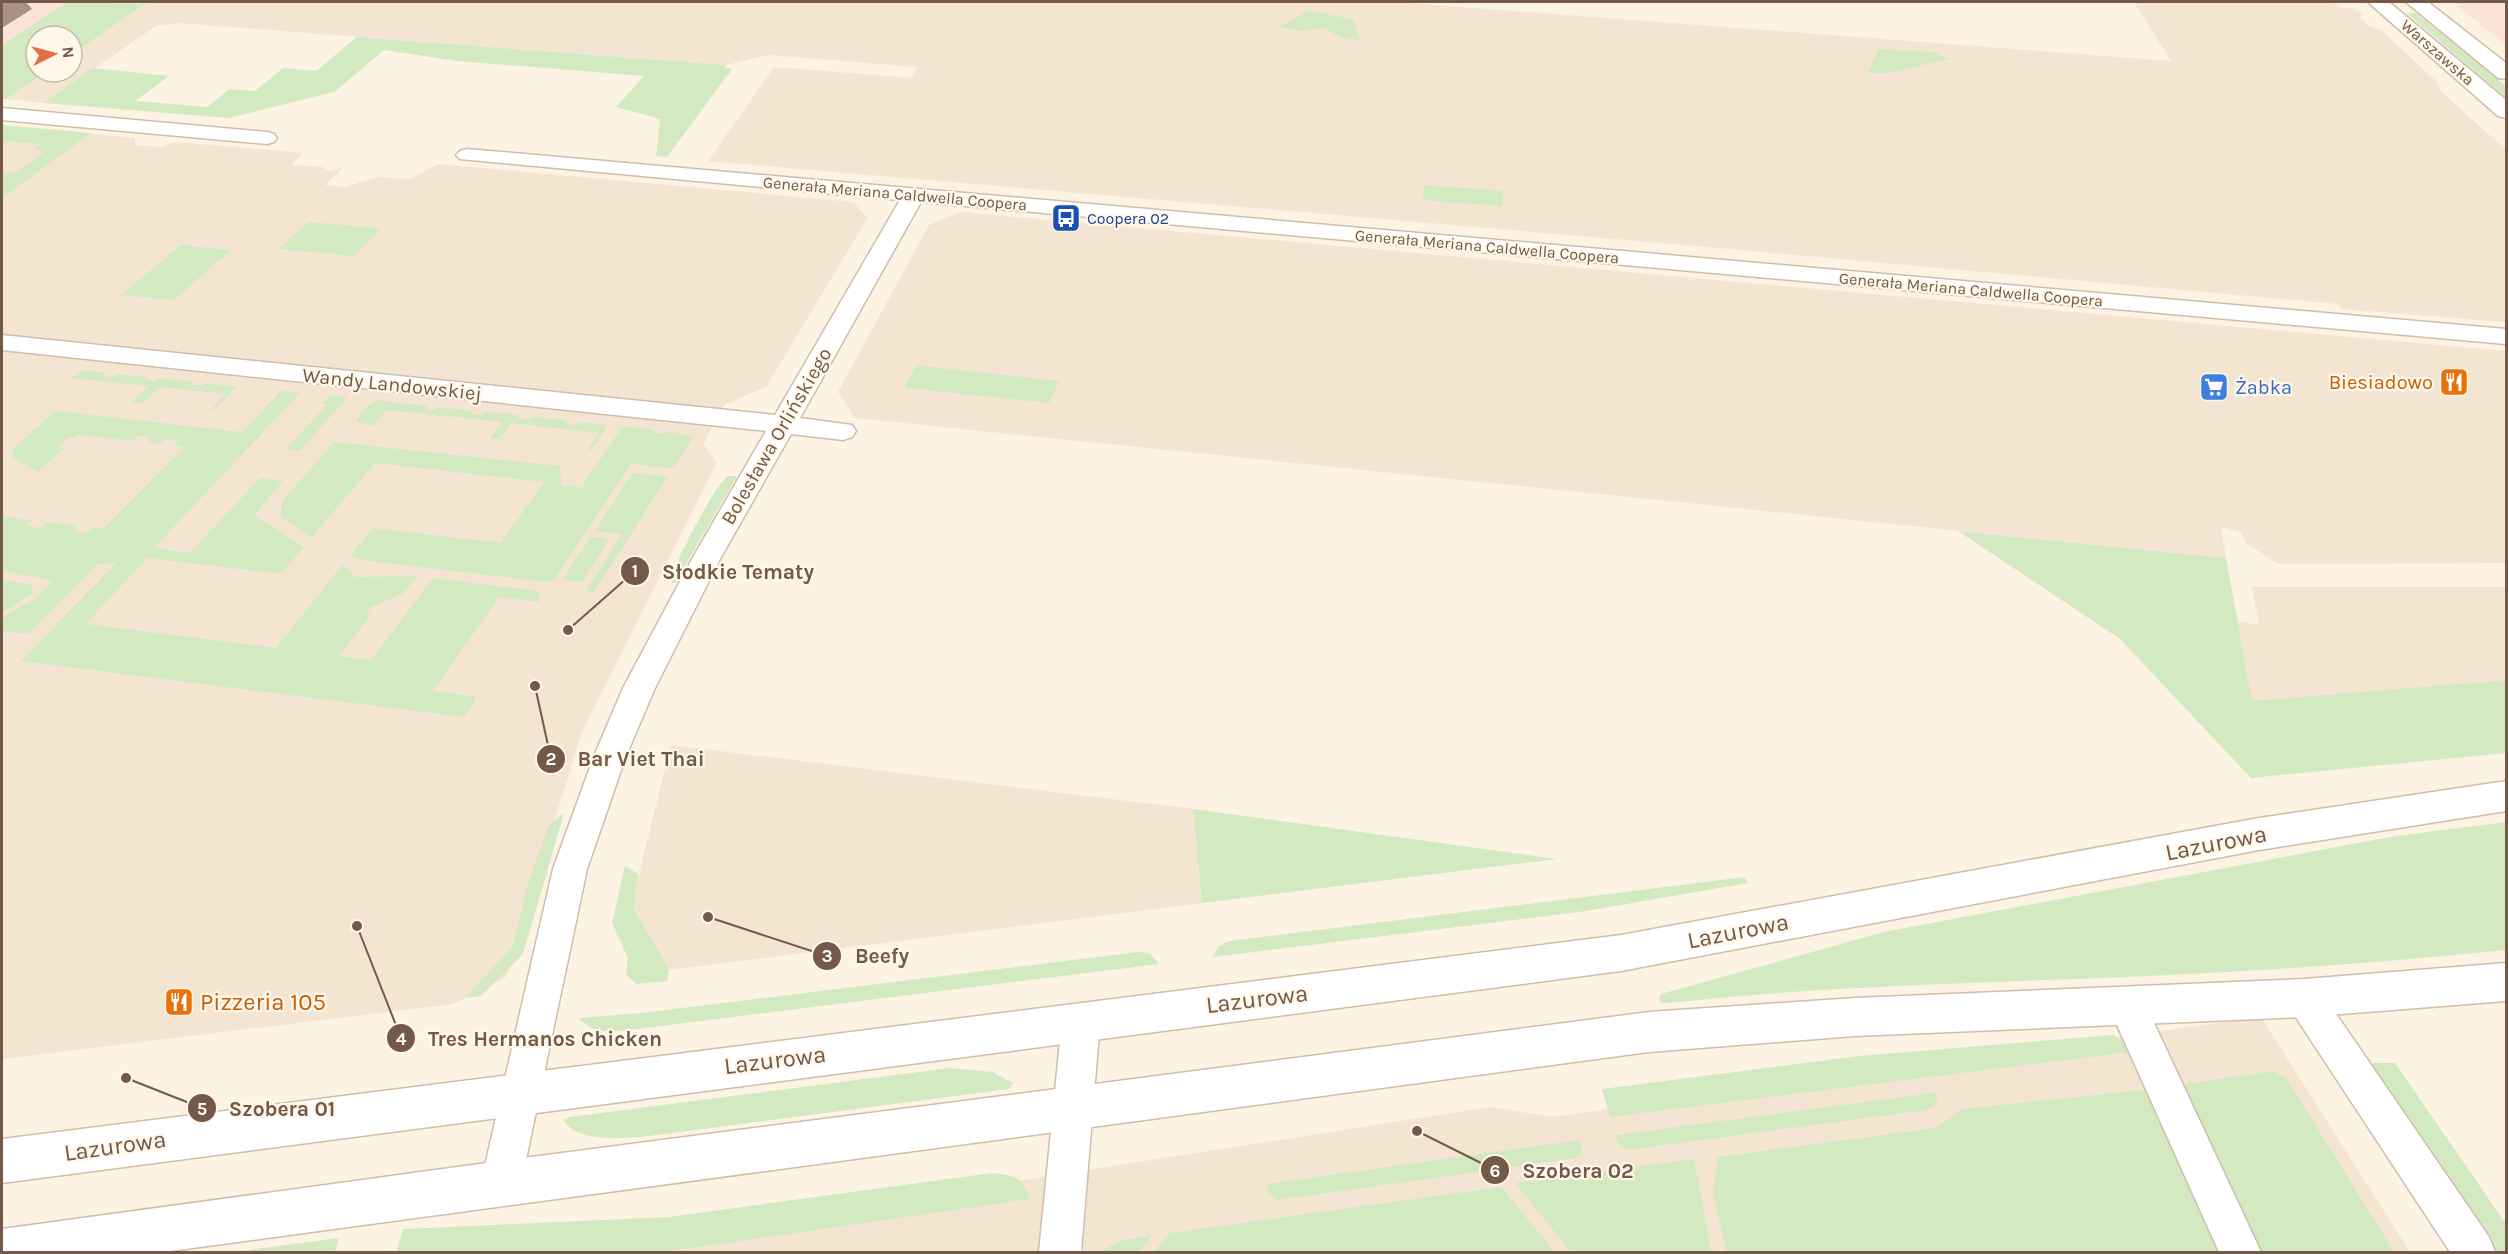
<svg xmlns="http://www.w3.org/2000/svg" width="2508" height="1254" font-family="Karla,sans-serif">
	<rect width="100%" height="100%" fill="#fcf3e3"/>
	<g fill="#f4e5d2">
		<polygon points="143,2 1396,2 2171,61 2134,2 2334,2 2341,8 2354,8 2363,15 2360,18 2369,26 2381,30 2436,81 2442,92 2506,150 2506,322 2341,309 2338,304 1685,245 708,161 774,67 912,78 918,67 768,55 726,65 178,23 156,26 44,103 6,99 46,72 72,72 72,54 145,5 138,4"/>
		<polygon points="2,125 135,138 135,145 147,146 162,147 176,142 303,153 291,165 323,167 329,171 343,168 325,185 345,187 377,177 410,179 438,164 853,202 868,218 766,387 724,405 703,444 717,463 582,732 506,977 453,1004 2,1059"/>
		<polygon points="961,212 2506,351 2506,563 2278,564 2246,543 2241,532 2221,527 2226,558 855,418 838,392 929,225"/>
		<polygon points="2252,587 2506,587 2506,680 2252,702 2237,621 2259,625"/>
		<polygon points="671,745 1193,809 1202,903 652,972 623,937"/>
		<polygon points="2261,1017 2410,1252 523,1252 1030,1179 1490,1107 1552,1117"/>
	</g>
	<g fill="#fce3d7">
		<polygon points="2,2 67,2 2,45"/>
		<polygon points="2452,2 2506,2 2506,45"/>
	</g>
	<g fill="#d2e9c2">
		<polygon points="67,2 146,4 72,54 72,36 36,36 36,72 46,72 6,99 2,99 2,45"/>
		<polygon points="1308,11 1353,19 1359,40 1340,37 1324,28 1300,31 1279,27"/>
		<polygon points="2407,13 2416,13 2506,86 2506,98"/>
		<polygon points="357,37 726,65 724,68 732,69 667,157 656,156 660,119 616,107 644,76 457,61 384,50 334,92 229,118 44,103 93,68 169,76 135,101 208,107 229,89 255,91 283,68 316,71"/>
		<polygon points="1879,49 1933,52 1949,59 1883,74 1868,73"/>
		<polygon points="2,125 91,133 2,198 2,175 5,172 15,173 45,151 35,150 41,144 2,141"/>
		<polygon points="1424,185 1503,191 1502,206 1422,200"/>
		<polygon points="308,222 377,228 381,228 353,256 279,249"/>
		<polygon points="181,245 231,250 174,300 121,295"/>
		<polygon points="916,365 922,366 1059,381 1049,403 905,388"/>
		<polygon points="83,370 105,373 102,376 113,377 116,374 148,377 145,380 156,381 160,378 193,382 191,385 201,386 204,383 236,387 214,410 211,410 226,394 160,387 143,403 132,402 148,386 71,378"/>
		<polygon points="282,390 300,393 154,548 190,553 260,478 283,481 254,515 304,547 281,574 147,558 86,624 276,648 343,564 355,577 417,576 404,593 367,609 370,616 339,656 371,660 433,578 539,591 539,602 499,597 433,691 477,697 464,717 21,661 116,563 97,564 29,634 2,631 2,618 39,596 53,580 2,571 2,516 32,520 27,526 41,528 47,522 78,526 73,531 87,533 92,527 103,529 184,447 174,446 179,440 166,439 160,444 146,442 151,437 138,436 132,441 79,435 75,438 69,437 58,447 64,448 38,472 12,457 13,449 55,411 242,432"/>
		<polygon points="331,396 345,397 345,400 300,451 286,449 328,404 322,403"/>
		<polygon points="376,400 427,406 425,409 435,410 438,407 473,411 471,414 482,415 485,412 519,415 518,418 529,420 532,417 567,420 565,423 576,425 579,422 608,425 591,450 587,450 599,433 511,423 499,439 490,439 503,422 387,410 373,426 356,421 365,408"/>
		<polygon points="623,426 654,430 653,433 665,434 667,431 694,436 675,466 670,468 631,464 554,580 546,582 361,560 350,556 373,528 501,543 544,482 375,463 311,538 281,517 281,503 334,442 560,466 562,485 585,488 582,486"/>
		<polygon points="633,473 668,476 594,592 586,591 622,534 595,531"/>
		<path d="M729,476h8l-62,107h-3l-2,-6c9,-18 45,-95 59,-101z"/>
		<polygon points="1958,531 2226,558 2252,701 2506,680 2506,753 2251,778 2120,639"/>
		<polygon points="591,537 609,539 583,582 562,580"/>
		<polygon points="2,580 33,585 31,594 2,613"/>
		<polygon points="1193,809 1557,859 1202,903"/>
		<polygon points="564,813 523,954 481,996 465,998 513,946 528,883 549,825"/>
		<path d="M2506,822v128c-99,10 -199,18 -298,23 -181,10 -359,10 -540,30l-7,-1 -2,-4 2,-4 223,-62 506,-95z"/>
		<polygon points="625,866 638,874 633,908 669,969 667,981 636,984 626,974 628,958 612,923"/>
		<polygon points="1745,877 1748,883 1586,911 1213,957 1219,946 1230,941"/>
		<path d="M1138,952l11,1 10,11 -539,67c-16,1 -30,0 -41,-13l62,-5z"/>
		<polygon points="2113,1035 2125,1043 2131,1052 1610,1117 1602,1089 1859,1056"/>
		<polygon points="2370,1063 2395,1063 2506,1224 2506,1252 2497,1252"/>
		<path d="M950,1068l42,4 21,11 -4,6 -368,48c-20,1 -67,5 -77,-17l6,-3z"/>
		<polygon points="2274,1071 2287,1079 2394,1252 2257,1252 2178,1085"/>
		<polygon points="2152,1089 2225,1252 1727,1252 1713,1193 1718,1157 1936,1128 1962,1109"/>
		<polygon points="1934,1093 1939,1102 1927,1110 1627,1150 1619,1144 1616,1135"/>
		<polygon points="1579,1140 1582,1150 1577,1158 1277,1200 1269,1193 1267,1184"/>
		<polygon points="1694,1159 1711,1252 1571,1252 1515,1183"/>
		<path d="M992,1173c22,3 31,3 38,26l-367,53h-267l7,-23 266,-12z"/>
		<polygon points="1501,1187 1555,1252 1154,1252 1169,1233"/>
		<polygon points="1152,1235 1140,1252 1099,1252 1123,1240"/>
		<polygon points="339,1238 335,1252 234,1252"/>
	</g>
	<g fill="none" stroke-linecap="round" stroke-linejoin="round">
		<g stroke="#cfbdad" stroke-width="3">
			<g id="street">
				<polygon points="2,108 267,132 274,134 277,138 274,142 267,144 2,120"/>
				<polygon points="467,149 2506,329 2506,344 921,202 800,418 852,425 856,431 852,437 843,440 791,434 720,559 655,688 626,756 587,869 521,1183 515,1197 501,1203 487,1197 481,1183 553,869 594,756 623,688 692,559 766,431 2,350 2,335 775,415 900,200 460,159 456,155 460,151"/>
				<polygon points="2304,981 2317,986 2489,1237 2495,1252 2450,1252 2291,1010 2285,998 2291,986"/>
				<polygon points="2127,988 2140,993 2261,1252 2219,1252 2108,1005 2114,993"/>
				<polygon points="1081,1003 1094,1008 1100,1021 1081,1252 1039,1252 1062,1021 1068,1008"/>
			</g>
		</g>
		<g stroke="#d2bcaa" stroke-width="3">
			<g id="secondary">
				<polygon points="2368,2 2389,2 2506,100 2506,118 2498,116"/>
				<polygon points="2406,2 2428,2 2506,63 2506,79 2498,78"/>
				<polygon points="2506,781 2506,811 2259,850 1621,971 2,1183 2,1139 1621,935 2259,818"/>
				<polygon points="2506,963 2506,1001 2304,1017 1855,1036 1649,1052 163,1252 2,1252 2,1229 501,1161 1649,1012 1855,998 2304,979"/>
			</g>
		</g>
		<use href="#street" fill="#fff" fill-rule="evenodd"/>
		<use href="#secondary" fill="#fff" fill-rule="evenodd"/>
	</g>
	<polygon fill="#a99283" points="2,2 26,2 32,9 2,28"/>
	<defs>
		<g id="bus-square" transform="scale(1.5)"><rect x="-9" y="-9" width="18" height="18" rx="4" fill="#1a4fb4" stroke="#fff7ea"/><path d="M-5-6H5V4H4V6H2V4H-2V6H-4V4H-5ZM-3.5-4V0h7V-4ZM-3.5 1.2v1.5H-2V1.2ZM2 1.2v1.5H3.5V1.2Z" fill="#fff"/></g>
		<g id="restaurant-square" transform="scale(1.5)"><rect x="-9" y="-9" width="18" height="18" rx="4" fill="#e8710a" stroke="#fff7ea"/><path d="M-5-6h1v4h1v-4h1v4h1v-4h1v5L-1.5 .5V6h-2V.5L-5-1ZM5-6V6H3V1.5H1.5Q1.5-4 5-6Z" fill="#fff"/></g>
		<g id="supermarket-square" transform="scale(1.5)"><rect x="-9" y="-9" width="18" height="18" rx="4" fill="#3f7fe0" stroke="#fff7ea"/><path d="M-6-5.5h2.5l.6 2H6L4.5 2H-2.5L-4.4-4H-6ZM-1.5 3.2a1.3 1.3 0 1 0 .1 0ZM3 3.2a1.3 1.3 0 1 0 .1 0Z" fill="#fff"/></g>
	</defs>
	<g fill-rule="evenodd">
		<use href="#bus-square" x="1066" y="218"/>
		<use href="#restaurant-square" x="2454" y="382"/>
		<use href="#supermarket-square" x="2214" y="387"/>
		<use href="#restaurant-square" x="179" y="1002"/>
	</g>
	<g text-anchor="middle" stroke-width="4.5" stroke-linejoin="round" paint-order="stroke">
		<g font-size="16" fill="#745949" stroke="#fff7ea">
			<text transform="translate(2438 52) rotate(41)" y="6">Warszawska</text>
			<text transform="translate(895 193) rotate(5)" y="6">Generała Meriana Caldwella Coopera</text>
			<text transform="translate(1487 246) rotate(5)" y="6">Generała Meriana Caldwella Coopera</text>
			<text transform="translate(1971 289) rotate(5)" y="6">Generała Meriana Caldwella Coopera</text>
		</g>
		<g font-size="16" fill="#164399" stroke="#fff7ea" text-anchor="start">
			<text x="1087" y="224">Coopera 02</text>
		</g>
		<g font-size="20" fill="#c56008" stroke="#fff7ea" text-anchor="end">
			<text x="2433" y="389">Biesiadowo</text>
		</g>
		<g font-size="20" fill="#745949" stroke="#fff7ea">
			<text transform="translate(392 384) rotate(6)" y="7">Wandy Landowskiej</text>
			<text transform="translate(776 436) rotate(-60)" y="7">Bolesława Orlińskiego</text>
		</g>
		<g font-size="20" fill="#366cbe" stroke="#fff7ea" text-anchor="start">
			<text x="2235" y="394">Żabka</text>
		</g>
		<g font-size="24" fill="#745949" stroke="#fff7ea">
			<text transform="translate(2216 843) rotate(-11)" y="8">Lazurowa</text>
			<text transform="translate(1738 931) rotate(-11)" y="8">Lazurowa</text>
			<text transform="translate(1257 999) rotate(-7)" y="8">Lazurowa</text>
			<text transform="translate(775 1060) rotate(-7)" y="8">Lazurowa</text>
			<text transform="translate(115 1146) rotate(-8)" y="8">Lazurowa</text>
		</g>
		<g font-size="24" fill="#c56008" stroke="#fff7ea" text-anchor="start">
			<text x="200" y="1010">Pizzeria 105</text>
		</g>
	</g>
	<path fill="none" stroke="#745949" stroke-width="2" d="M568 630L635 571M535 686L551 759M708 917L827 956M357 926L401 1038M126 1078L202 1108M1417 1131L1495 1170"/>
	<g fill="#745949" stroke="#fff7ea" stroke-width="2">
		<circle cx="568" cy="630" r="6"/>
		<circle cx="535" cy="686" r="6"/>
		<circle cx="708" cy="917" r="6"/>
		<circle cx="357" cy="926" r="6"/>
		<circle cx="126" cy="1078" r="6"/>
		<circle cx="1417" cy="1131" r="6"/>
		<circle cx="635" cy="571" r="15"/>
		<circle cx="551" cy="759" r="15"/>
		<circle cx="827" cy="956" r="15"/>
		<circle cx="401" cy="1038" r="15"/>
		<circle cx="202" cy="1108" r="15"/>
		<circle cx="1495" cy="1170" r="15"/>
	</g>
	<g font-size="18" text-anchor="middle" font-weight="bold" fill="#fff">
		<text x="635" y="577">1</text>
		<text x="551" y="765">2</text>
		<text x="827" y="962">3</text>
		<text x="401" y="1045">4</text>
		<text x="202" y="1115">5</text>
		<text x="1495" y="1177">6</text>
	</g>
	<g font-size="21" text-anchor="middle" font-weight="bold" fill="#745949" stroke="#fff7ea" stroke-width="4.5" stroke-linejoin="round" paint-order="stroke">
		<text x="738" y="579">Słodkie Tematy</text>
		<text x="641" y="766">Bar Viet Thai</text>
		<text x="882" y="963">Beefy</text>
		<text x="545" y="1046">Tres Hermanos Chicken</text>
		<text x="282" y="1116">Szobera 01</text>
		<text x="1578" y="1178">Szobera 02</text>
	</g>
	<rect width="2508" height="1254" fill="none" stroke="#745949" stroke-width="6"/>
	<g transform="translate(54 54) rotate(84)"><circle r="28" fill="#fff7ea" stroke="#c7b8aa" stroke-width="1.5"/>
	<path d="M0-4.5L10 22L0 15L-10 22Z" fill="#e56e49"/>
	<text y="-9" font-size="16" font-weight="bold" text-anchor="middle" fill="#745949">N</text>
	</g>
</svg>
